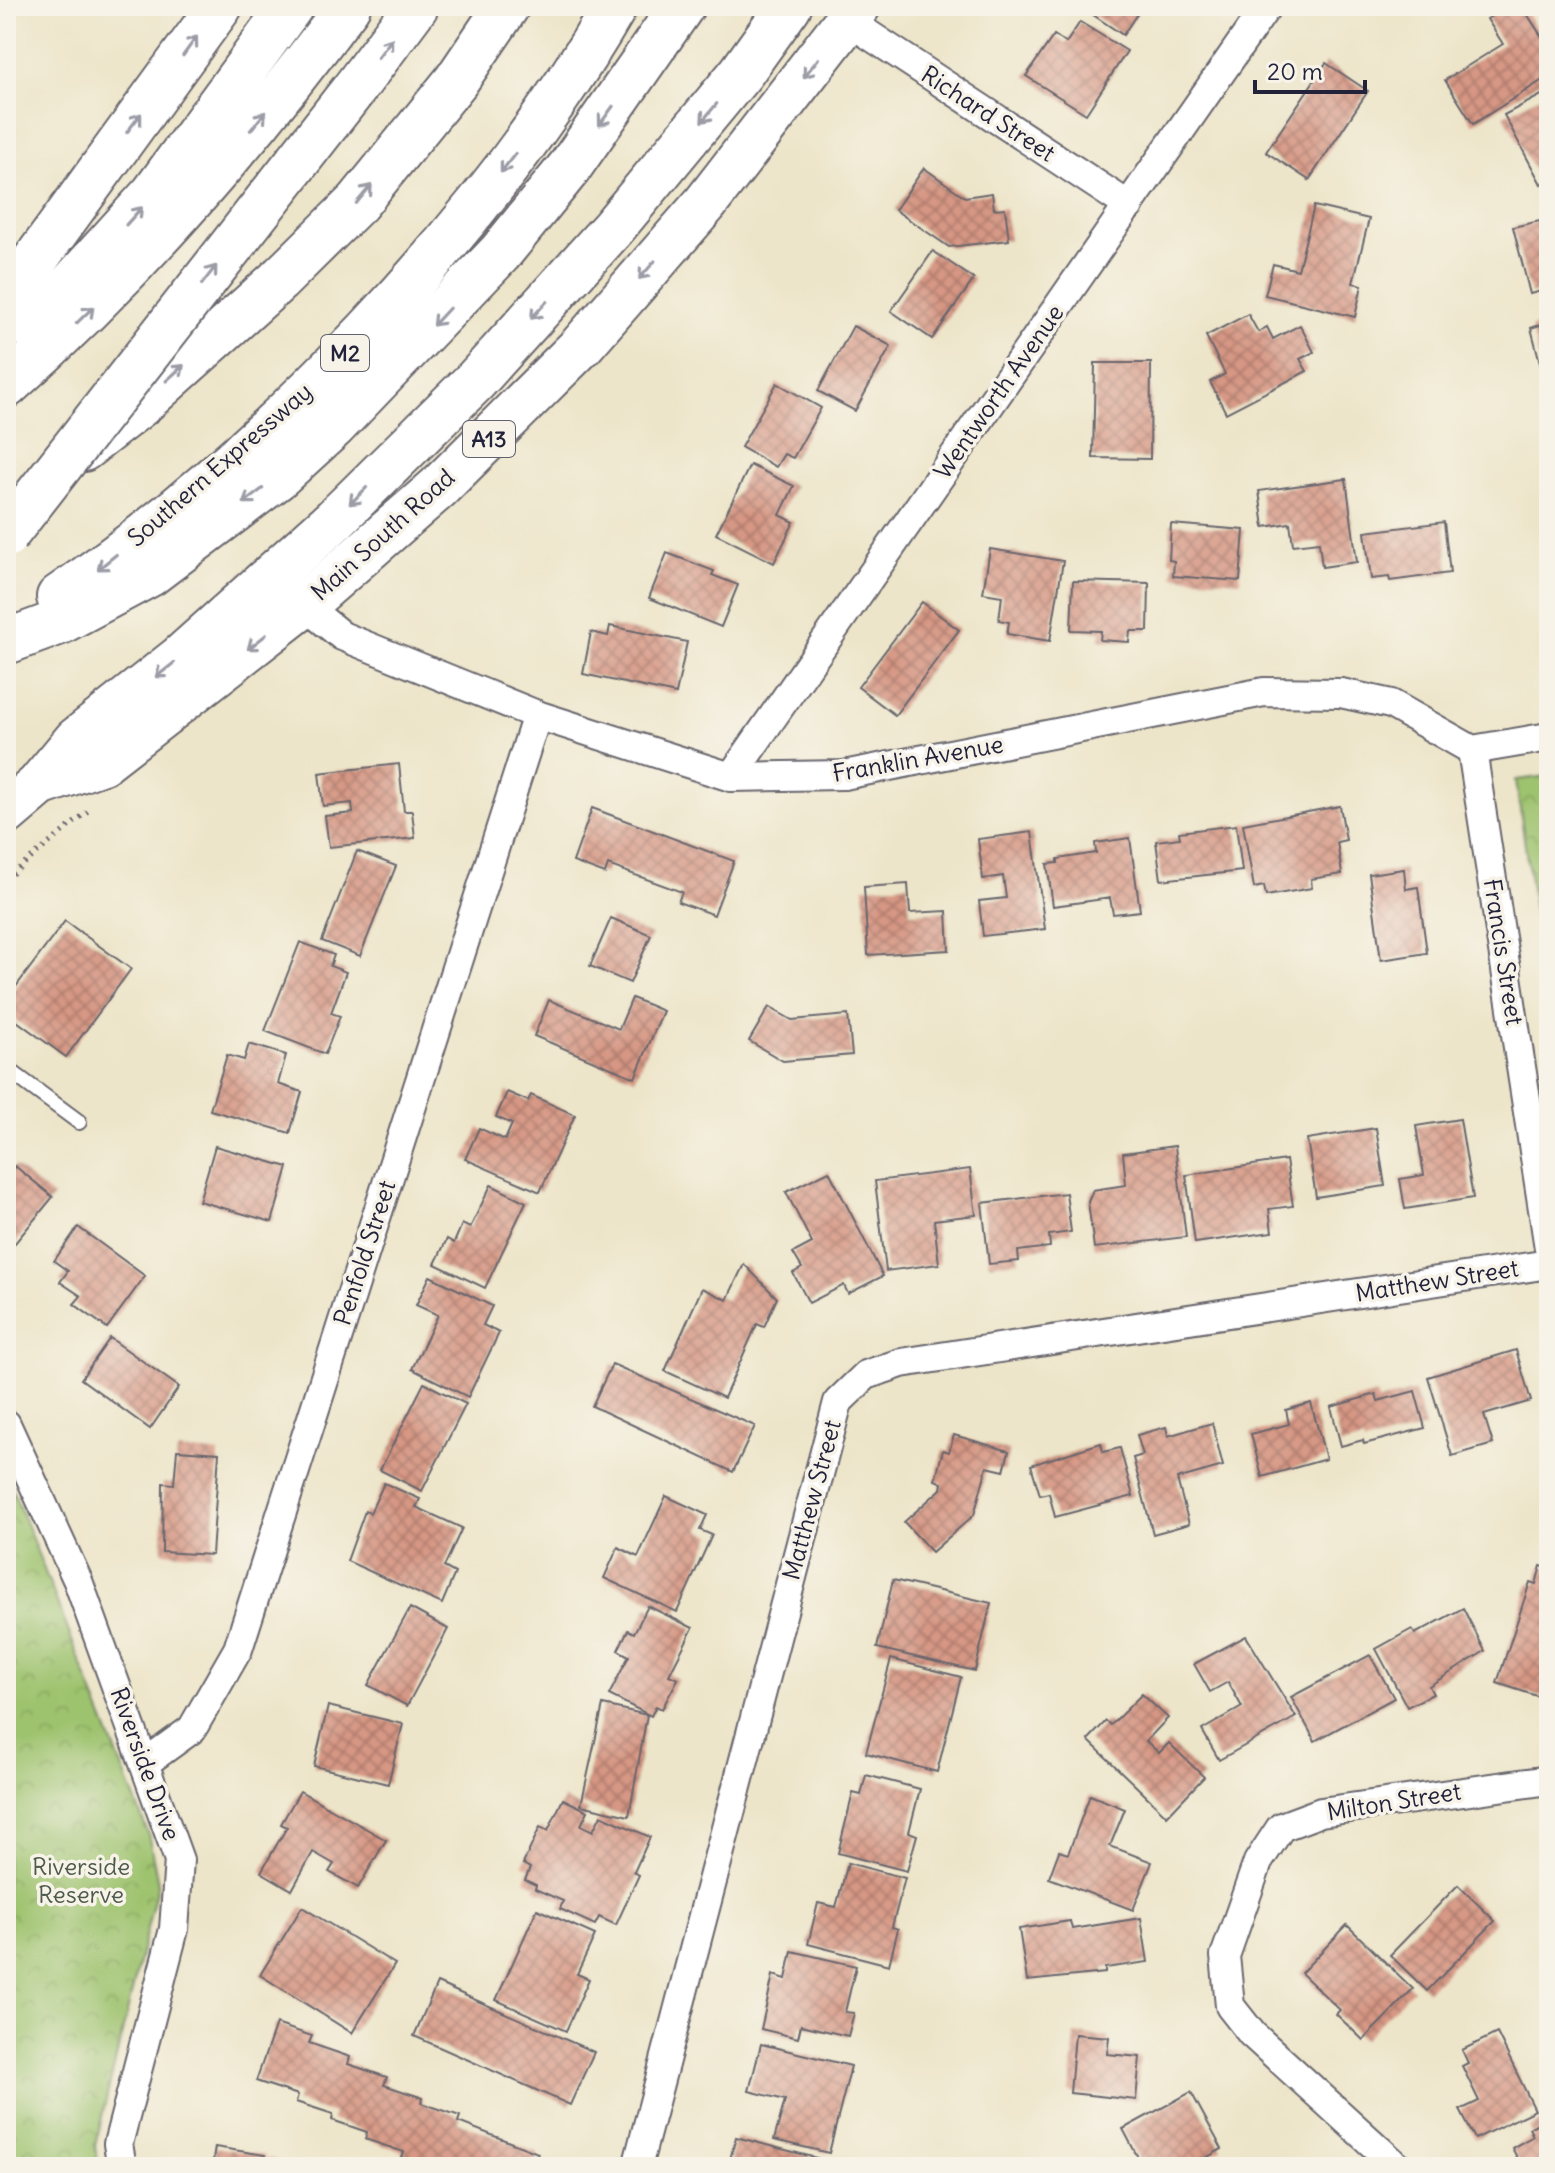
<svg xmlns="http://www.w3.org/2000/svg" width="1555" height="2173" font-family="Delius,sans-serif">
	<defs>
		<pattern id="park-crowns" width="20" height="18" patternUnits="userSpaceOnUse" patternTransform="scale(2)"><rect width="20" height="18" fill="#9ec36e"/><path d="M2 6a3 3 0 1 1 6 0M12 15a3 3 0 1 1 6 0" fill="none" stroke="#88a760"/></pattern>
		<pattern id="building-cross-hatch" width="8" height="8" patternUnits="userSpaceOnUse" patternTransform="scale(2)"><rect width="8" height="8" fill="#d79784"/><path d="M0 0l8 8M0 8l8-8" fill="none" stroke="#ae7b6d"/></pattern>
	</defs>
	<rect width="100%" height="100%" fill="#f7f3e8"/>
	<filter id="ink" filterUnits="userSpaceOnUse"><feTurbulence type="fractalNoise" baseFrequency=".0125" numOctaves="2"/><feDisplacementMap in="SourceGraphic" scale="16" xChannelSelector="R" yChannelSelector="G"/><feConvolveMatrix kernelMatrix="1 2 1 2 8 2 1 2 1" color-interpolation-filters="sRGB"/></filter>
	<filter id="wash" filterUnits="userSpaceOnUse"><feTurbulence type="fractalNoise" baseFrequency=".006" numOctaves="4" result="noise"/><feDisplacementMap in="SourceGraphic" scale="32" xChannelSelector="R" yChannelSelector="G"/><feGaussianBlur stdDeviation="1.8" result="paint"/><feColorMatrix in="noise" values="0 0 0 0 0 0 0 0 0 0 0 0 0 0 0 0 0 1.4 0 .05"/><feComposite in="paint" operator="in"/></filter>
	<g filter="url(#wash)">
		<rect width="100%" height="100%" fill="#ede5c9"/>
		<g fill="url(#park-crowns)" stroke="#607254" stroke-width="2">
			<polygon points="1549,776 1549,1019 1516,780"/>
			<polygon points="6,1473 148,1833 158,1883 95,2146 98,2167 6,2167"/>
		</g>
		<g id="blocks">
			<g fill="url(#building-cross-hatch)">
				<polygon points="1080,6 1142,6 1123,35"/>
				<polygon points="1508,6 1522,6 1549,48 1549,76 1473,124 1445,80 1503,44 1487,19"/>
				<polygon points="1080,22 1127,51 1086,114 1026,76 1054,35 1066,43"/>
				<polygon points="6,58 13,127 6,127"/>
				<polygon points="1326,63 1368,91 1309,180 1266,152"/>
				<polygon points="1549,91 1549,179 1541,184 1504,115"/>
				<polygon points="924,168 965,197 992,193 994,209 1005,208 1009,240 949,247 895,210"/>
				<polygon points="1314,206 1369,219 1353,283 1362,285 1355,317 1265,295 1273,264 1298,270"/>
				<polygon points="1549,219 1549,289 1530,294 1513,227"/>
				<polygon points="933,251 974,279 932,339 891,311"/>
				<polygon points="1248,314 1258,332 1267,327 1273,339 1300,325 1314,352 1300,359 1307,371 1226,413 1210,382 1225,374 1206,336"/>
				<polygon points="1549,322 1549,393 1548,393 1531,328"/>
				<polygon points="853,326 891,346 855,411 818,391"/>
				<polygon points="1095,363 1151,363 1150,459 1093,458"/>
				<polygon points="777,383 821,408 793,458 784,454 776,467 741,447"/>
				<polygon points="750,465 794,486 780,515 794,522 774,563 716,534"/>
				<polygon points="1346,479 1357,562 1322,567 1319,542 1293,545 1290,523 1264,527 1259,491"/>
				<polygon points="1444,522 1450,573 1390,581 1389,577 1371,579 1365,532"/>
				<polygon points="1171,524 1244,530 1240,581 1173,576 1174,561 1169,560"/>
				<polygon points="990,549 1063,561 1050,641 1007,634 1009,622 999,620 1002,596 983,593"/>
				<polygon points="667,553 714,571 712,575 738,585 721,627 649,598"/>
				<polygon points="1073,581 1149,583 1148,631 1130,631 1129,642 1100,640 1101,631 1071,630"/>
				<polygon points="922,602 959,630 895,715 858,687"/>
				<polygon points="610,626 687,642 676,694 583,674 591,632 608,636"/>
				<polygon points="399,764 404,811 412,811 415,838 329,847 325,816 353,813 352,803 323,806 319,773"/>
				<polygon points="1340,806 1346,840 1337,842 1342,874 1311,879 1312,888 1266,896 1264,886 1254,888 1243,824"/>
				<polygon points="592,808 734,861 714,915 678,902 682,892 608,865 605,874 573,862"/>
				<polygon points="1236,825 1242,871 1161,880 1156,841 1180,838 1179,832"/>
				<polygon points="1032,832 1045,929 983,936 979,901 1006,898 1003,876 983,879 978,839"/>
				<polygon points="1130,838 1140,911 1113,914 1110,898 1053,906 1047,864 1058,863 1058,859 1096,853 1095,843"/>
				<polygon points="357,851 396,866 360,956 322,941"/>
				<polygon points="1404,869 1406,889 1418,887 1427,953 1381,960 1369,874"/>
				<polygon points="908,884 910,913 947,911 949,950 868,955 864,887"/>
				<polygon points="611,918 651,935 630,983 590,966"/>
				<polygon points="65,921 131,969 66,1057 6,1013 6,1000"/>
				<polygon points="300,942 334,955 330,966 346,972 331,1013 340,1016 325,1054 265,1031"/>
				<polygon points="632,998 663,1011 635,1078 534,1036 549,1000 619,1029"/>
				<polygon points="769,1007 792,1020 848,1015 852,1055 783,1061 749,1041"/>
				<polygon points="249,1044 286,1055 278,1084 302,1092 290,1133 210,1110 227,1055 244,1060"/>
				<polygon points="507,1092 528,1101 531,1095 575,1115 540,1192 465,1159 479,1128 505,1140 512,1124 496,1117"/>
				<polygon points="1460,1119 1473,1198 1405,1209 1400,1179 1424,1175 1416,1126"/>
				<polygon points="1376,1128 1385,1186 1316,1197 1307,1139"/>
				<polygon points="215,1146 288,1167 272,1222 199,1201"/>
				<polygon points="1175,1146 1186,1237 1094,1248 1088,1202 1093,1190 1126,1185 1123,1153"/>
				<polygon points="1286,1160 1293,1206 1269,1209 1272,1232 1195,1243 1186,1175"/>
				<polygon points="15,1166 53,1197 6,1254 6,1177"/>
				<polygon points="970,1169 976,1215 934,1220 939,1264 886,1271 875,1181"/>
				<polygon points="829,1171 883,1276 848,1294 844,1285 809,1303 793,1273 802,1268 793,1253 812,1243 786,1192"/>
				<polygon points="491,1185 526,1202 485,1288 435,1264 447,1239 454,1243 462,1224 470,1228"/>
				<polygon points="1066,1193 1071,1232 1049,1235 1050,1247 1018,1251 1019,1261 989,1264 982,1203"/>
				<polygon points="78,1227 145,1276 107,1328 74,1304 81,1296 60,1282 68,1271 54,1261"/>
				<polygon points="744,1264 777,1298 764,1327 757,1324 724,1398 665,1371 702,1288 727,1300"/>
				<polygon points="430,1276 492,1306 483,1325 499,1333 468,1397 412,1369 438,1315 416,1305"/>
				<polygon points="110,1338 179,1387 150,1429 81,1379"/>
				<polygon points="1516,1350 1531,1401 1484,1415 1493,1444 1452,1456 1428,1377"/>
				<polygon points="612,1364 755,1426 733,1472 592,1406"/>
				<polygon points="424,1383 466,1404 422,1491 380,1470"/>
				<polygon points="1415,1391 1425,1428 1364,1444 1363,1440 1341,1446 1331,1407 1376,1394 1378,1401"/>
				<polygon points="1311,1403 1326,1459 1262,1477 1251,1434 1289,1424 1286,1410"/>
				<polygon points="1212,1423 1223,1466 1177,1479 1189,1524 1153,1534 1133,1458 1143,1455 1137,1435 1166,1427 1168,1436"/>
				<polygon points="954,1435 1009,1451 1004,1471 987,1467 974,1515 932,1552 904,1522 941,1489 942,1483 935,1480 943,1450 949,1452"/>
				<polygon points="1101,1443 1103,1452 1120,1448 1133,1496 1055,1517 1049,1493 1040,1495 1031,1465"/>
				<polygon points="177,1450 219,1453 212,1555 162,1552 163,1483 174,1484"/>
				<polygon points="384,1483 420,1499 416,1507 462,1528 444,1567 455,1573 442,1604 347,1561 365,1511 370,1513"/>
				<polygon points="666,1496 707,1515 700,1530 712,1535 677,1612 604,1578 618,1547 638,1557"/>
				<polygon points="1541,1566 1549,1568 1549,1700 1497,1683 1530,1582 1536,1584"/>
				<polygon points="893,1580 991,1603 975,1671 877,1648"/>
				<polygon points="648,1606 693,1628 669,1675 678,1679 662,1709 656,1706 651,1716 609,1695 629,1656 618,1650 628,1630 634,1633"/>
				<polygon points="410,1608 448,1629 407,1706 368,1685"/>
				<polygon points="1463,1608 1485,1651 1429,1686 1433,1694 1407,1707 1376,1649 1412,1629 1415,1634"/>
				<polygon points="1246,1636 1296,1717 1219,1760 1202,1730 1242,1707 1228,1682 1210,1692 1194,1664"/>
				<polygon points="1370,1655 1394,1698 1315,1741 1291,1697"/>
				<polygon points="891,1659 961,1677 937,1772 866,1753"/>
				<polygon points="1142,1694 1168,1718 1146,1741 1159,1753 1169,1743 1204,1777 1167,1816 1088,1740 1106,1721 1111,1725"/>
				<polygon points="603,1705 647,1715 629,1816 581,1805"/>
				<polygon points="328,1706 403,1724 388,1784 314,1766"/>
				<polygon points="866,1775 920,1789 909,1832 917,1835 907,1871 838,1853 853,1793 861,1795"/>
				<polygon points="300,1791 386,1840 358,1888 329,1872 334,1864 313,1852 292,1890 261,1872 287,1827 281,1824"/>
				<polygon points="1090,1795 1125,1809 1110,1846 1152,1862 1133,1910 1049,1878 1059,1851 1068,1854"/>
				<polygon points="563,1799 588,1811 581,1825 593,1831 601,1815 650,1837 634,1872 639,1875 616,1925 599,1917 595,1925 560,1909 563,1901 535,1889 536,1885 525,1880 530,1868 523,1864 540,1827 548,1831"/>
				<polygon points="848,1863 905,1878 892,1927 898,1929 889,1965 808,1944 818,1903 836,1907"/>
				<polygon points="1458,1885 1495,1921 1427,1991 1390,1955"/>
				<polygon points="302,1907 395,1964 352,2033 260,1975"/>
				<polygon points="537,1909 595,1935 577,1974 589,1979 566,2031 496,2000"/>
				<polygon points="1141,1918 1148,1962 1105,1968 1105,1973 1027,1981 1019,1929 1070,1921 1072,1929"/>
				<polygon points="1347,1925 1413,1989 1363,2040 1336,2014 1340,2010 1301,1973"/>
				<polygon points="792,1951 856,1966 845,2012 854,2013 848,2036 801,2025 798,2038 761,2029 773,1975 786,1979"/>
				<polygon points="437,1983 594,2052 570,2105 414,2036"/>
				<polygon points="276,2024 312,2036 309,2043 350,2057 348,2064 387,2077 384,2085 423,2098 422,2103 460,2116 458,2122 538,2153 533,2167 426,2167 401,2159 404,2152 365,2139 367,2132 332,2120 333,2114 296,2102 298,2095 256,2081"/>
				<polygon points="1497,2033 1535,2110 1475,2139 1460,2110 1479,2101 1462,2066 1468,2063 1462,2050"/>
				<polygon points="1075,2034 1109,2037 1107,2054 1140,2057 1136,2100 1070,2093"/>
				<polygon points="761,2044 851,2066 829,2153 774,2140 785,2100 749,2091"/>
				<polygon points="1191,2092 1222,2149 1189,2167 1143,2167 1123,2129"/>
				<polygon points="1549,2117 1549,2167 1522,2167 1512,2148 1533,2136 1529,2128"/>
				<polygon points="736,2137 828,2161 826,2167 728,2167"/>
				<polygon points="215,2147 265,2155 264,2158 301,2164 301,2167 212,2167"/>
			</g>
		</g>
	</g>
	<g filter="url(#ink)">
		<use href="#blocks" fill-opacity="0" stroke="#69666d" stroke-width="2"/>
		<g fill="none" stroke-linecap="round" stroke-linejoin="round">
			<g stroke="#69666d" stroke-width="18">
				<polyline id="lane" points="6,1068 79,1122"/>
			</g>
			<g stroke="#69666d" stroke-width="32">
				<g id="street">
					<polyline points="848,21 1129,206"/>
					<polyline points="304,605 342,636 537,715 731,777 844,775 1264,692 1341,693 1391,704 1472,750 1549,737"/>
					<polyline points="1472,750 1549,1248"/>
					<polyline points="731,777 1267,6"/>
					<polyline points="6,1424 78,1581 179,1860 174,1929 118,2144 122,2167"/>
					<polyline points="145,1763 192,1729 238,1649 537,715"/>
					<polyline points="637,2167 838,1402 866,1375 901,1363 1549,1264"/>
					<polyline points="1398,2167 1252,2034 1230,2006 1225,1956 1258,1862 1281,1827 1321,1812 1549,1780"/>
				</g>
			</g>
			<g stroke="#69666d" stroke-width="48">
				<g id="highway">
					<polyline points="354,89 416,6"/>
					<polyline points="6,300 220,6"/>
					<polyline points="32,328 154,193 291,6"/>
					<path d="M6,386c129,-114 240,-242 342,-380"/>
					<polyline points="83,449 141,404 278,281 358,202 456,81 507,6"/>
					<path d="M59,597c209,-142 429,-372 556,-591"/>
					<polyline points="6,642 60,622 150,574 277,478 334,426 500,253 569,168 682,6"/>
					<polyline points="41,782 76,740 181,657 334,520 476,380 613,228 741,73 789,6"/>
					<polyline points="6,813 40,784 102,762 304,605 438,488 581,346 705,204 858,6"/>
				</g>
			</g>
			<polyline stroke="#69666d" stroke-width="5" stroke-dasharray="2 6" stroke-linecap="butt" points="6,879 88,811"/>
			<use href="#lane" stroke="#fff" stroke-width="14"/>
			<use href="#street" stroke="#fff" stroke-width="28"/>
			<use href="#highway" stroke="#fff" stroke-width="44"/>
			<g stroke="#69666d" stroke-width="48" stroke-linecap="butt">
				<polyline id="highway-bridge" points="6,535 354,89"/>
			</g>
			<use href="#highway-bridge" stroke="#fff" stroke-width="44"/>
		</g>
		<defs><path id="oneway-shaft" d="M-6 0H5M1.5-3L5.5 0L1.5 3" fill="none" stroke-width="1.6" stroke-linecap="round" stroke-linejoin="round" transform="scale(2)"/></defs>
		<g stroke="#9c9ca7">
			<use href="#oneway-shaft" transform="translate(190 46) rotate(-54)"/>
			<use href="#oneway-shaft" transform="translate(385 48) rotate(-53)"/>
			<use href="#oneway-shaft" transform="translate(811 68) rotate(128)"/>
			<use href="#oneway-shaft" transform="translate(709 113) rotate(130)"/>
			<use href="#oneway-shaft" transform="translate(606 116) rotate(126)"/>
			<use href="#oneway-shaft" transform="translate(258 121) rotate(-51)"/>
			<use href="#oneway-shaft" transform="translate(134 123) rotate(-53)"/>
			<use href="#oneway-shaft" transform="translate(508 163) rotate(127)"/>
			<use href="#oneway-shaft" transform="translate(364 194) rotate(-50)"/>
			<use href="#oneway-shaft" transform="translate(134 216) rotate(-48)"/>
			<use href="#oneway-shaft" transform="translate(647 270) rotate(131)"/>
			<use href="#oneway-shaft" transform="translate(209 275) rotate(-52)"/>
			<use href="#oneway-shaft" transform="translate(539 310) rotate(132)"/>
			<use href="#oneway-shaft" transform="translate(85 315) rotate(-44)"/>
			<use href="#oneway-shaft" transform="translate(441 317) rotate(133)"/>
			<use href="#oneway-shaft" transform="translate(175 373) rotate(-42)"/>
			<use href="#oneway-shaft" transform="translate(253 496) rotate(143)"/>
			<use href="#oneway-shaft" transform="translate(358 496) rotate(135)"/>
			<use href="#oneway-shaft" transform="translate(107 562) rotate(141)"/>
			<use href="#oneway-shaft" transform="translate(257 642) rotate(142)"/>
			<use href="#oneway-shaft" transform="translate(165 670) rotate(142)"/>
		</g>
	</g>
	<g text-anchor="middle" stroke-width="7" stroke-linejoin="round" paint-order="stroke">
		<g fill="#f7f3e8" stroke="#62616f" stroke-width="2">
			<rect x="321" y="335" width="48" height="36" rx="6"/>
			<rect x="463" y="421" width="52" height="36" rx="6"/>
		</g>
		<g font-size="22" font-weight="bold" fill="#22223b">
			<text x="345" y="361">M2</text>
			<text x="489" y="447">A13</text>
		</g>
		<g font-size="24" fill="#22223b" stroke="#f7f3e8">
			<text transform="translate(988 114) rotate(33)" y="8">Richard Street</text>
			<text transform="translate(999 392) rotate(-55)" y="8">Wentworth Avenue</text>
			<text transform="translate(220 465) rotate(-41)" y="8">Southern Expressway</text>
			<text transform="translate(383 535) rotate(-42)" y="8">Main South Road</text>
			<text transform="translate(918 759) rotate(-10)" y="8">Franklin Avenue</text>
			<text transform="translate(1503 952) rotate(81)" y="8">Francis Street</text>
			<text transform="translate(365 1253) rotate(-72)" y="8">Penfold Street</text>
			<text transform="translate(1437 1281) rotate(-9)" y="8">Matthew Street</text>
			<text transform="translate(812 1500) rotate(-75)" y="8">Matthew Street</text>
			<text transform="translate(145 1764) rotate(70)" y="8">Riverside Drive</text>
			<text transform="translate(1394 1802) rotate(-9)" y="8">Milton Street</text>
		</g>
		<g font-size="24" fill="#4d5a4d" stroke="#f7f3e8">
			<text x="81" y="1875">Riverside<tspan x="81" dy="28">Reserve</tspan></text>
		</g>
	</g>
	<rect width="1555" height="2173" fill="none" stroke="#f7f3e8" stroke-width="32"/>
	<path d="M1255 80v12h110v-12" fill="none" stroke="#22223b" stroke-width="4"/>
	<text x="1267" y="80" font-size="24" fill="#22223b" stroke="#f7f3e8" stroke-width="6" paint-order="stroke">20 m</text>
</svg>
